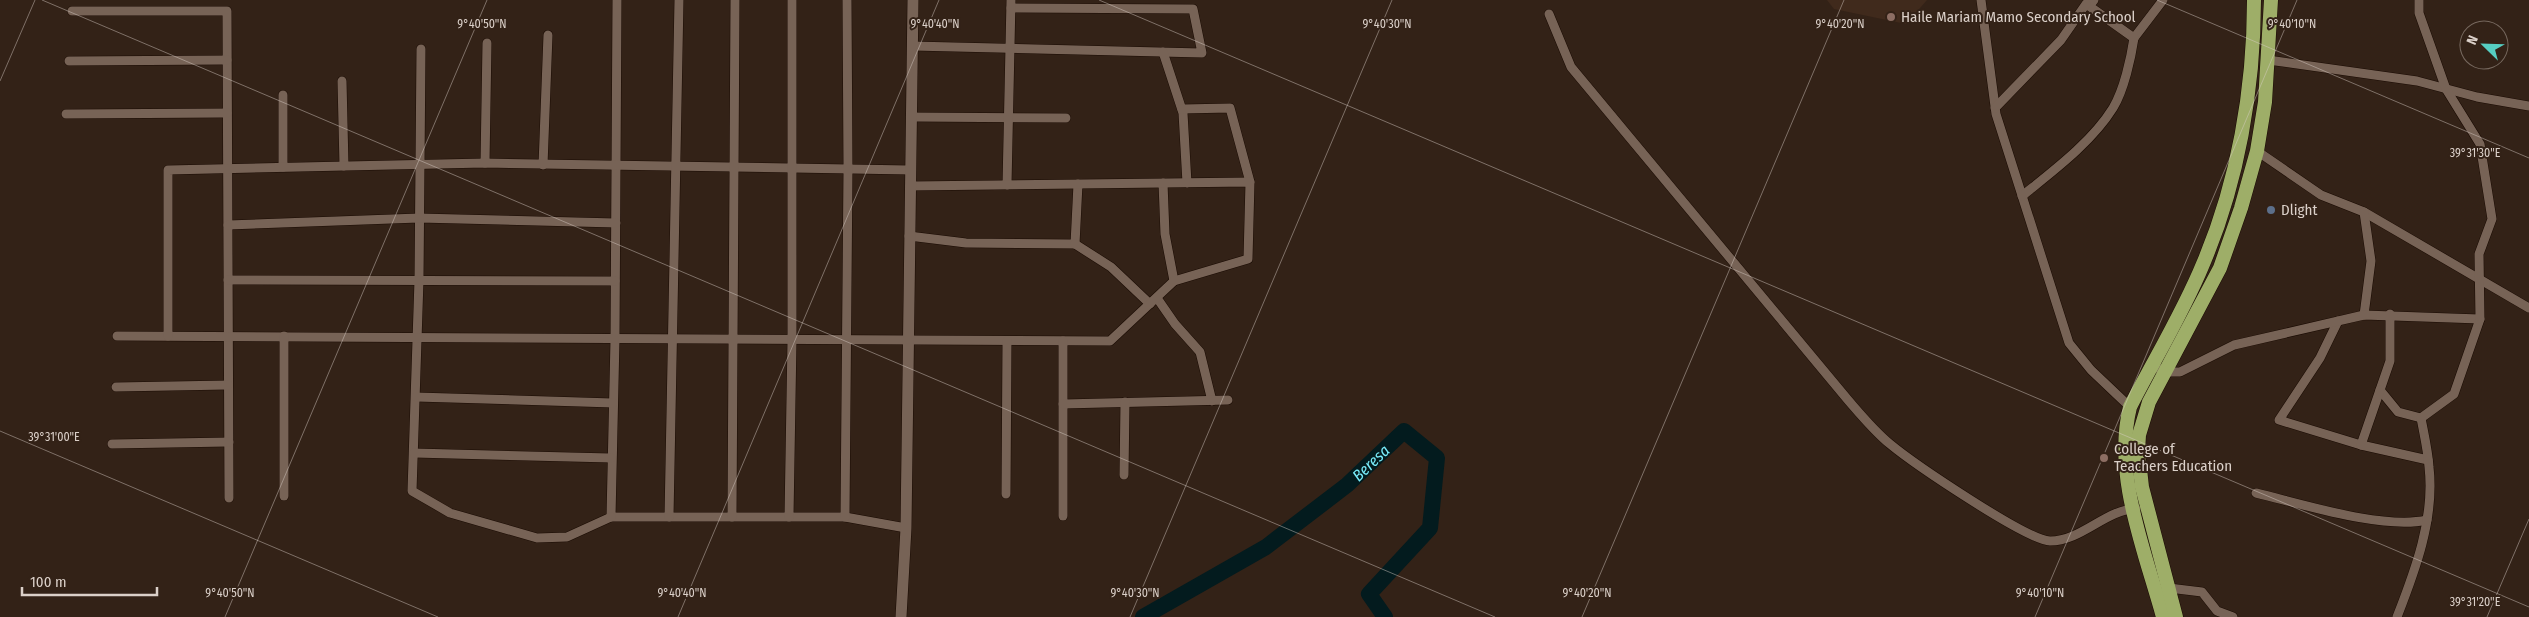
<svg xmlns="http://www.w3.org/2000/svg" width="2529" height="617" font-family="'Fira Sans Condensed',sans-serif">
	<rect width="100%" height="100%" fill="#332217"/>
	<polygon fill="#402a1c" points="1827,0 1927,0 1906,24 1834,9"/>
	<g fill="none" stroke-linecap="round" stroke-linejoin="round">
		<path stroke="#031b1e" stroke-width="16" id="s1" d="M1143,617l123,-70 81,-62 57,-54 33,27 -7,70 -61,66 16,23"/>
		<g stroke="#1a0b03" stroke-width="10">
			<g id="minor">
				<polyline points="617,0 615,339 611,517 845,517 906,528"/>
				<polyline points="1981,0 1996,114 2069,343 2091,370 2130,407"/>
				<polyline points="2094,0 2089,6 2134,38 2163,0"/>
				<polyline points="72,11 227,11 229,498"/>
				<path d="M1549,14l22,53 277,333c13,15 27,32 42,44 23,19 136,96 160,97 32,0 56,-32 86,-32"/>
				<polyline points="912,46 1202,53 1193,9 1011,8"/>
				<polyline points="421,49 419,280 412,491 450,513 537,538 567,537 611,517"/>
				<polyline points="1163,52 1183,113 1187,183"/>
				<polyline points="2268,60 2417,81 2477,97 2529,106"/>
				<polyline points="69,61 227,60"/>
				<polyline points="342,81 344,166"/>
				<polyline points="1995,108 2061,40 2086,4"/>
				<polyline points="1182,109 1230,108 1250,182"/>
				<polyline points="66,114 227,113"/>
				<polyline points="911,117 1066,118"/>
				<polyline points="2257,151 2321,195 2364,212 2529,308"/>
				<polyline points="485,163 487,43"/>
				<polyline points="543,165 548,35"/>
				<polyline points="283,167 283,95"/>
				<polyline points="1163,183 1165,234 1174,281"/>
				<polyline points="1007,185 1011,0"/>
				<path d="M2022,196c31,-25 70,-54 91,-88 11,-18 18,-50 21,-70"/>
				<polyline points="228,225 419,218 616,223"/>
				<polyline points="909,236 966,243 1075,244 1078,184"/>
				<polyline points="1075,244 1111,267 1150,304"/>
				<polyline points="228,280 615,281"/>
				<polyline points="1157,298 1175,324 1200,352 1212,401"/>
				<polyline points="2390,314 2390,361 2380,390 2398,412 2421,418"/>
				<polyline points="2364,315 2371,261 2364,212"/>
				<polyline points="2338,321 2320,358 2279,420 2361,445"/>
				<polyline points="117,336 1110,341 1174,281 1248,259 1250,182 910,186"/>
				<polyline points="168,336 168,170 485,163 910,170"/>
				<polyline points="1063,341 1063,516"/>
				<polyline points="2152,365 2165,372 2180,372 2234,345 2364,315 2480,319"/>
				<polyline points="116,387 228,385"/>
				<polyline points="2380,390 2361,445 2428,460"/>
				<polyline points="416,397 613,403"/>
				<polyline points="1063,404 1228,400"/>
				<polyline points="112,444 229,442"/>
				<polyline points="414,453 611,458"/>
				<polyline points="1124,475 1125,402"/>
				<path d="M2256,493c46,11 127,37 171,27"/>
				<polyline points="1006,494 1007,341"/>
				<polyline points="284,496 284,336"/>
				<polyline points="669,517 679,0"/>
				<polyline points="732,517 735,0"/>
				<polyline points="789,517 792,340 792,0"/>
				<polyline points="845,517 848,169 847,0"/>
				<polyline points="2169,588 2202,592 2217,611 2233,617"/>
				<path d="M2397,617c18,-46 38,-99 32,-150 -1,-16 -5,-33 -8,-49l33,-24 26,-75 -1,-65 13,-35 -12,-75 -34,-55 -27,-76v-13"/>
			</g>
		</g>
		<g stroke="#1a0b03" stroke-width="12">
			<polyline id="tertiary" points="901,617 906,528 913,0"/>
		</g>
		<g stroke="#1a0b03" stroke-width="15">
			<g id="trunk">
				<path d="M2163,617c-18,-66 -50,-142 -33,-210 24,-47 53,-94 73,-143 35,-82 51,-175 51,-264"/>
				<polyline points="2176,617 2142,487 2138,451 2139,435 2149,402 2220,268 2241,208 2257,151 2265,102 2271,0"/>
			</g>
		</g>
		<use href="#minor" stroke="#776356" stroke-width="9"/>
		<use href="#tertiary" stroke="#776356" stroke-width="11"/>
		<use href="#trunk" stroke="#9eae68" stroke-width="14"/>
	</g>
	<path fill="none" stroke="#dbd0c9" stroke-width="1" stroke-opacity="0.45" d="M42,0l1453,617M1099,0l1430,607M2157,0l372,158M0,81l35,-81M0,431l438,186M225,617l262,-617M678,617l261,-617M1130,617l262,-617M1582,617l262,-617M2035,617l262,-617M2487,617l42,-98"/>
	<g fill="#8d6e63" stroke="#332217" stroke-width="2">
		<circle cx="1891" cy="17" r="5"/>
		<circle cx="2104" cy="458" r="5"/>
	</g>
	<circle fill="#5c6f8a" stroke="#332217" stroke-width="2" cx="2271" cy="210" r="5"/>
	<g text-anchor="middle" stroke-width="4" stroke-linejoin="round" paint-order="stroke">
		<g font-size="15" fill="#dbd0c9" stroke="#332217" text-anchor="start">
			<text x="1901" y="22">Haile Mariam Mamo Secondary School</text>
			<text x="2281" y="215">Dlight</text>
			<text x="2114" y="454">College of<tspan x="2114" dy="17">Teachers Education</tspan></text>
		</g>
		<g font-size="16" font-style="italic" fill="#79edfb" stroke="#332217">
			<text dy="6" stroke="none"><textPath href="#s1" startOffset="276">Beresa</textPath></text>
		</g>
	</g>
	<g font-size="12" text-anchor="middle" fill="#dbd0c9" stroke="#332217" stroke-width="4" stroke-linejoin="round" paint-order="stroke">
		<text x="482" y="28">9°40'50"N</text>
		<text x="935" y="28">9°40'40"N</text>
		<text x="1387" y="28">9°40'30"N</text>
		<text x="2292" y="28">9°40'10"N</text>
		<text x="1840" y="28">9°40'20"N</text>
		<text x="2475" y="157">39°31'30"E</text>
		<text x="54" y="441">39°31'00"E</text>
		<text x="230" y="597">9°40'50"N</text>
		<text x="682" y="597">9°40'40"N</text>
		<text x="1135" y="597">9°40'30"N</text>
		<text x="1587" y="597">9°40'20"N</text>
		<text x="2040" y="597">9°40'10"N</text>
		<text x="2475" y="606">39°31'20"E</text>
	</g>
	<g transform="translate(2484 45) rotate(293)"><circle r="24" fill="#332217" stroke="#76685e"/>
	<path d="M0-4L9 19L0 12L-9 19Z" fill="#56cec2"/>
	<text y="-8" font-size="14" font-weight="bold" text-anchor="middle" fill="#dbd0c9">N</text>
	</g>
	<path d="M22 587v8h135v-8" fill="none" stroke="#dbd0c9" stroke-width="2.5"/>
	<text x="30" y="587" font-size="15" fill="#dbd0c9" stroke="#332217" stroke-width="4" paint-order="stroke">100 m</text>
</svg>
